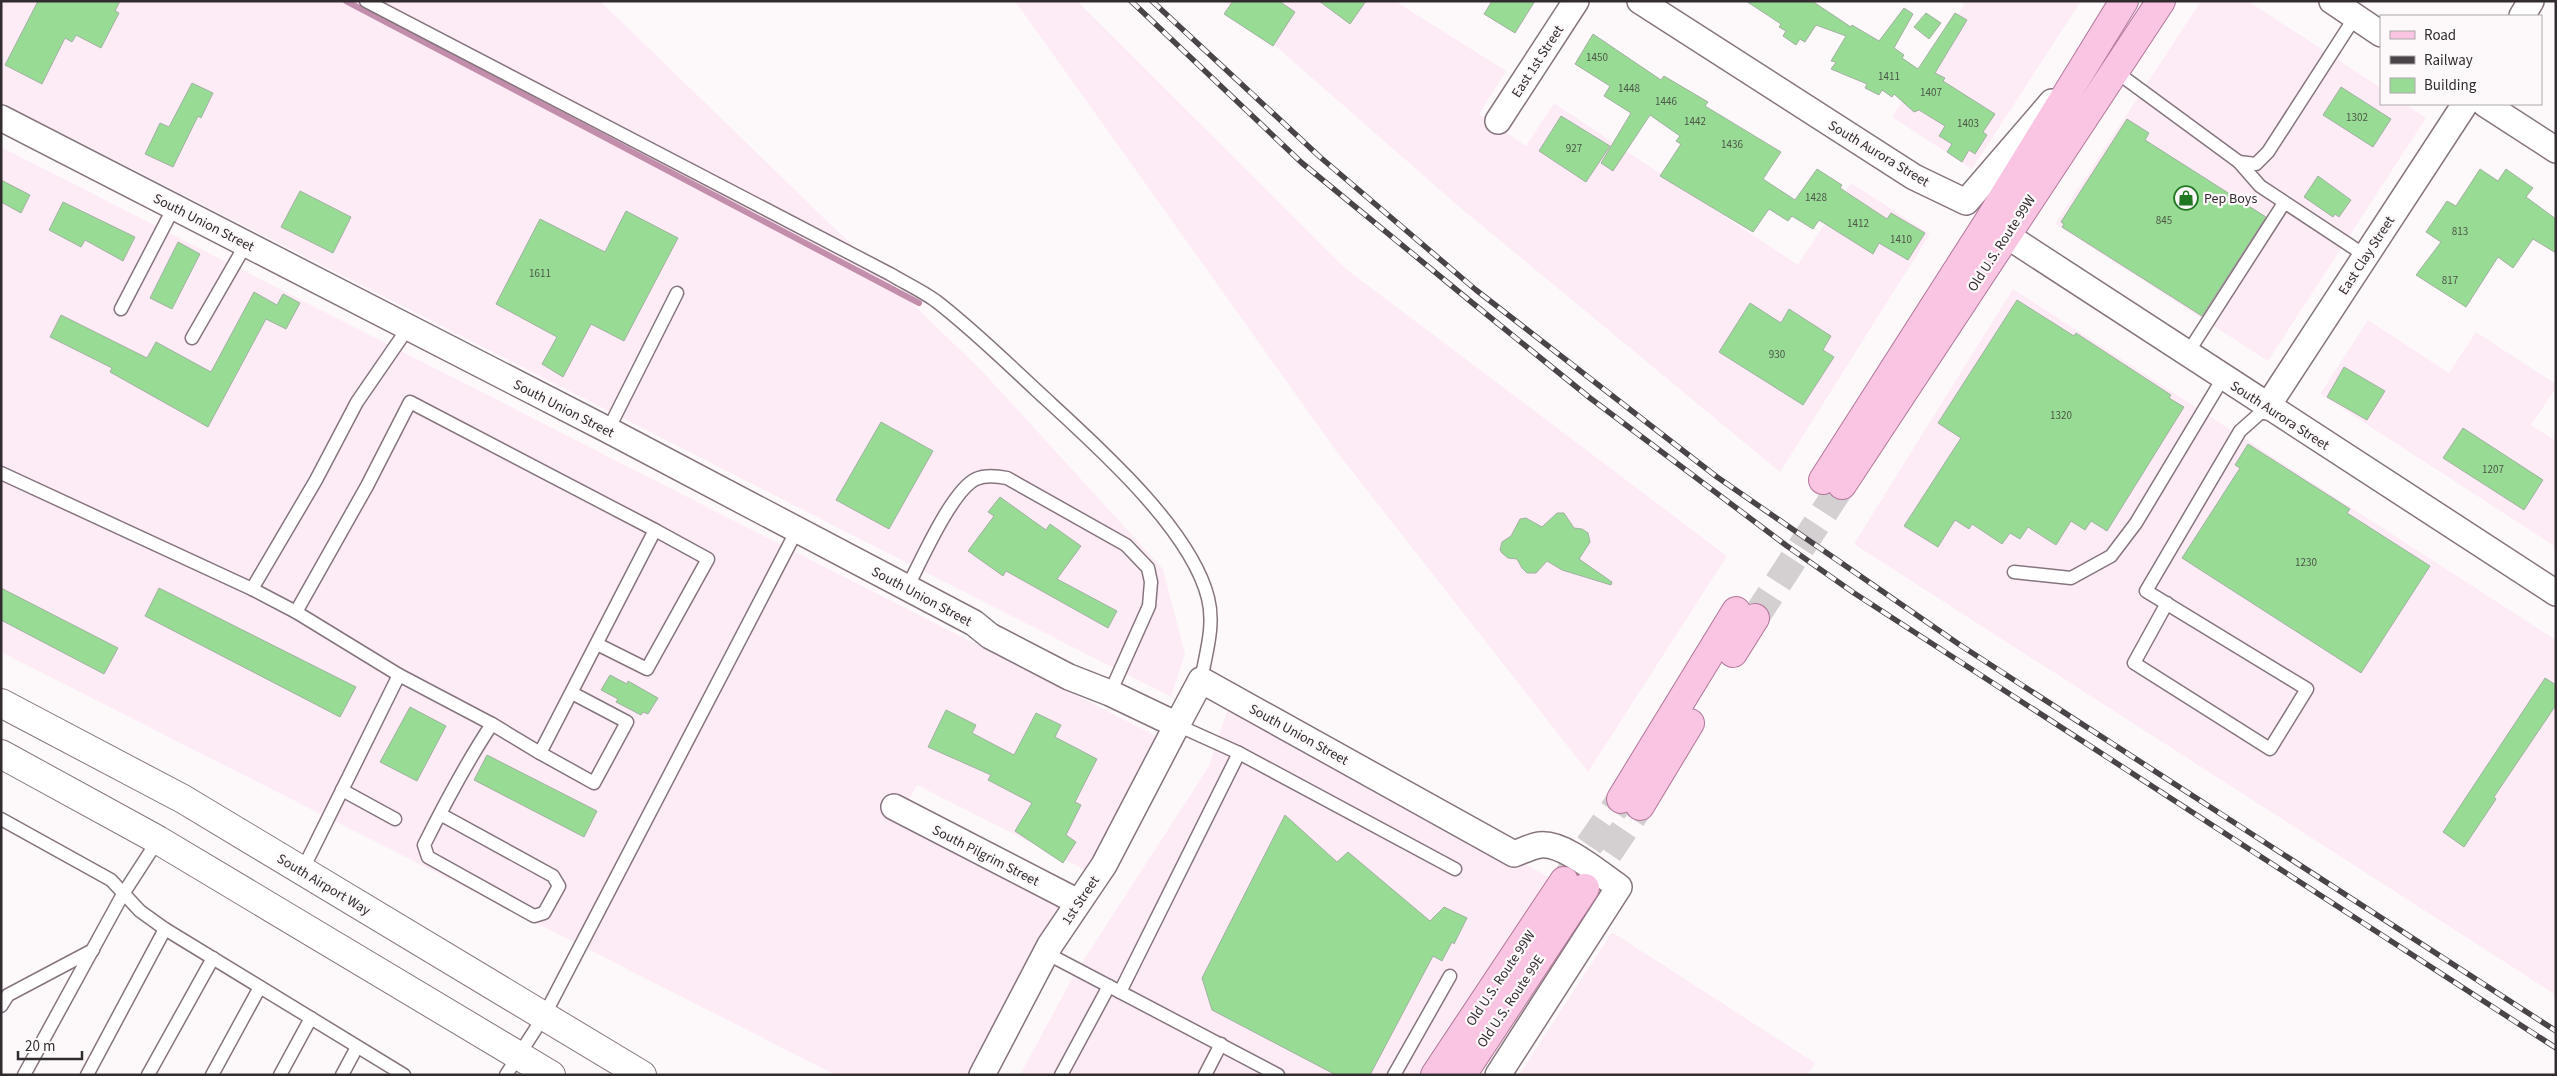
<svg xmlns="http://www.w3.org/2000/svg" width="2557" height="1076" font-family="'Source Sans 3',sans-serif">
	<rect width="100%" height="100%" fill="#fdf9fb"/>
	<g fill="#fdecf5">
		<polygon points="1,1 600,1 983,372 1163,569 1185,654 1171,697 1,102"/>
		<polygon points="1015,1 1077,1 1346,269 1727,556 1588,772 1337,452"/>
		<polygon points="1224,1 1395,1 1506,71 1479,114 1526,146 1554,103 1798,265 1851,183 1930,234 1780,472 1456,204"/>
		<polygon points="1959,1 2081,1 1972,169 1892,117 1964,5"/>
		<polygon points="2201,1 2248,1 2381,88 2381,104 2405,104 2426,118 2268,361 2055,224"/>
		<polygon points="1,147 1158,737 1089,872 917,785 904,809 1071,896 969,1075 836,1075 1,652"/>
		<polygon points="2013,289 2556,640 2556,995 1854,544"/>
		<polygon points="2368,320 2449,373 2476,332 2556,384 2556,388 2531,425 2556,441 2556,547 2320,394"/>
		<polygon points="1228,708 1553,879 1425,1075 1020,1075 1074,975 1209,766"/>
		<polygon points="1612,932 1815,1063 1807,1075 1519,1075"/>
	</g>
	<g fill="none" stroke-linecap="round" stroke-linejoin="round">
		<polyline stroke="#c28eab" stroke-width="6" points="346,1 919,303"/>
	</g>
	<g fill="#98db94" stroke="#a3b0a2">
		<polygon points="38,1 120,1 115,11 119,13 101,48 76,35 72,42 65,38 42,84 5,65"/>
		<polygon points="1233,1 1279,1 1295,12 1273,46 1224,14"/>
		<polygon points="1319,1 1366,1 1350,24"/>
		<polygon points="1492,1 1535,1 1515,33 1484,14"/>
		<polygon points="1746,1 1812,1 1851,27 1852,25 1879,41 1904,8 1913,14 1894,48 1904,55 1902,58 1918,69 1955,13 1967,20 1935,73 1945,78 1943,81 1995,114 1983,132 1987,135 1975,154 1969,150 1962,162 1947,152 1952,144 1939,136 1945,126 1919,110 1914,112 1894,94 1892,97 1882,90 1879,95 1865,88 1867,84 1831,69 1836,62 1831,61 1846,36 1816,25 1805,42 1800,39 1796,45 1783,36 1786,31 1779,27 1781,24"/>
		<polygon points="1926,13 1941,23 1929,39 1914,27"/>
		<polygon points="1593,34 1661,80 1664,76 1708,102 1705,106 1781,152 1763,179 1795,200 1817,169 1842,185 1840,188 1887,219 1891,213 1925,233 1908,260 1879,243 1873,254 1819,220 1813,229 1792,216 1788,221 1769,209 1753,232 1660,176 1681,144 1676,141 1680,136 1650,115 1613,171 1601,163 1631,113 1604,96 1610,86 1575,64"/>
		<polygon points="192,83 213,93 201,118 198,116 173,167 145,154 160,123 169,127"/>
		<polygon points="2341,87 2391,119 2373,147 2323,115"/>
		<polygon points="1561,116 1610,146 1586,182 1539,151"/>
		<polygon points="2127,119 2149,133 2145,140 2266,217 2202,316 2062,227 2064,224 2061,222"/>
		<polygon points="2480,169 2498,181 2506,169 2533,188 2526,197 2556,219 2556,253 2533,239 2513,268 2498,257 2466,307 2416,275 2441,242 2426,232 2447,201 2456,206"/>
		<polygon points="2318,176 2351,200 2339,217 2335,214 2333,217 2304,197"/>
		<polygon points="1,180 30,195 21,213 1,202"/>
		<polygon points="300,191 351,217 333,253 281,227"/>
		<polygon points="63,202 135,237 123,261 85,240 81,247 49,230"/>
		<polygon points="626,211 678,238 624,341 591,324 563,377 542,364 557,337 496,304 540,219 605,252"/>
		<polygon points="178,242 200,254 172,309 150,298"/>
		<polygon points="254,292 277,305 283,294 300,303 286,329 266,319 208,427 110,372 112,368 50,337 61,315 147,358 156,342 211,372"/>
		<polygon points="2017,300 2074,336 2076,333 2171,395 2169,398 2184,407 2107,531 2091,521 2085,530 2071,521 2056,545 2028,527 2020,539 2010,533 2002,544 1972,524 1969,529 1955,520 1938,547 1904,526 1961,438 1938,423"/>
		<polygon points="1750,303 1781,323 1789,309 1831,336 1823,350 1834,357 1803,405 1719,352"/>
		<polygon points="2344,367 2385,391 2367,420 2327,397"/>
		<polygon points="881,422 933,451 889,529 836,500"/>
		<polygon points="2463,428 2543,480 2524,510 2443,458"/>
		<polygon points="2248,444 2350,509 2347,513 2430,566 2361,673 2182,558 2240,468 2235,465"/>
		<polygon points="1000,497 1046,530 1050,524 1081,546 1057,579 1117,611 1108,628 1006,571 1003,576 968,551 994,516 988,512"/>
		<polygon points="1557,513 1564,513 1574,528 1582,529 1588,533 1590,542 1579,559 1612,582 1611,585 1562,570 1547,561 1536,573 1527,573 1522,568 1517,559 1508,558 1502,553 1500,550 1502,542 1511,536 1520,519 1526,518 1542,527"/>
		<polygon points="1,588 118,648 104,674 1,620"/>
		<polygon points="159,588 356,687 340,717 145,616"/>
		<polygon points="610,675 627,684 628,681 658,698 648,714 643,712 641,715 616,702 618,699 601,690"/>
		<polygon points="2545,678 2556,685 2556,705 2494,797 2496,799 2464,847 2443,832"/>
		<polygon points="410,707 446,726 417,781 380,762"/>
		<polygon points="946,710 976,725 972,733 1014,755 1036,713 1061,725 1055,737 1097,759 1075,802 1081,805 1066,835 1076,842 1063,863 1015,831 1032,803 988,780 991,775 928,747"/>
		<polygon points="487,755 597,811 584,837 474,780"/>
		<polygon points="1285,815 1337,862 1348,852 1430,921 1444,907 1467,918 1454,944 1452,942 1442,961 1433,956 1370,1075 1336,1075 1212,1010 1202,978"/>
	</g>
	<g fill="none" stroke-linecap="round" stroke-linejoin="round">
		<g stroke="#d4d0d2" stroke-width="28" stroke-dasharray="28 14" stroke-linecap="butt">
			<polyline points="1755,618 1842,485"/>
			<polyline points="1565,880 1621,799"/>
			<polyline points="1585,888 1640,806"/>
		</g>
		<g stroke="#86757e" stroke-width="15">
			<g id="lane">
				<path d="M366,1l524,273c15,9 32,17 46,27 35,27 67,58 99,88 55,51 155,137 173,209 7,27 -2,55 -7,82"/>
				<polyline points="2115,71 2239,162 2256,164 2268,152 2355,17"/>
				<polyline points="2239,162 2260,186 2366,256"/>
				<polyline points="121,309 174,207"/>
				<polyline points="192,338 246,244"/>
				<polyline points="2187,354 2284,203"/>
				<polyline points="608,430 677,293"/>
				<polyline points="1,473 252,589 316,480 357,402 408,328"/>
				<polyline points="2014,572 2071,578 2111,556 2136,523 2223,378"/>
				<path d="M907,588c13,-25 45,-98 69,-109 9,-4 21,-3 31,-1l119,67 22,23 3,14 -2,24 -39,87"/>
				<polyline points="252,589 296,612 399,675 302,871"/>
				<polyline points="2167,603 2134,663 2270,749 2307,689 2146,591 2240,431 2267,407"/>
				<polyline points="296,612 367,486 410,402 655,530 540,753 492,724 399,675"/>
				<polyline points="597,644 647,669 708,559 655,530"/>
				<polyline points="540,753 594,783 627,722 572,693"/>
				<polyline points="1239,753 1455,869"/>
				<polyline points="342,790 395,819"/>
				<path d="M440,814l113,62 6,10 -15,27 -10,3 -106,-59 -4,-12c21,-42 42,-82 68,-121"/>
				<polyline points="1,819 111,880 140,911 165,929 404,1075"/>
				<polyline points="1046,953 1278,1075"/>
				<polyline points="1120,992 1239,753 1177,725"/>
				<polyline points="1,1006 8,995 93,950"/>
				<polyline points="24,1075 123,894 158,840"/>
				<polyline points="87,1075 165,929"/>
				<polyline points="148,1075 213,958"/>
				<polyline points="212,1075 260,987"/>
				<polyline points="280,1075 311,1018"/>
				<polyline points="342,1075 357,1047"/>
				<polyline points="506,1075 544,1016 797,530"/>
				<polyline points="1061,1075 1109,986"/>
				<polyline points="1205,1075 1221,1044"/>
				<polyline points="1394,1075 1450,976"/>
			</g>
		</g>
		<g stroke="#86757e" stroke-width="28">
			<g id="street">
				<polyline points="1640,1 1914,177 1966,202 2052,102"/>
				<polyline points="2332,1 2381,34"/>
				<polyline points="2522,16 2531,1"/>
				<polyline points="2485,104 2556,150"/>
				<path d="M1,118l607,312 366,193 16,13 79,41 41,16 67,32 24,-45 313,174c8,-3 18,-8 26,-9 23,-3 60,29 79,42l-121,188"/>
				<polyline points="1498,121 1576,1"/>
				<polyline points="2006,235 2556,593"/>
				<polyline points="2267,407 2465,104"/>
				<polyline points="894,807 1078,902"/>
				<polyline points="982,1075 1050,945 1104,865 1177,725"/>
			</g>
		</g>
		<g stroke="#86757e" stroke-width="30">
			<g id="secondary">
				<polyline points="1,703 183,799 642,1075"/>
				<polyline points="1,754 158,840 551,1075"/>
			</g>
		</g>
		<g stroke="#b17698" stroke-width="30">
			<g id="primary">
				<polyline points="1823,480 1988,222 2124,1"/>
				<polyline points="1842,485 2161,1"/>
				<polyline points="1733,653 1755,618"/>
				<polyline points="1621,799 1736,611"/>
				<polyline points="1640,806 1690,723"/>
				<polyline points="1435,1075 1564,881"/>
				<polyline points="1462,1075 1585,888"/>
			</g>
		</g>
		<use href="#lane" stroke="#fff" stroke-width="12"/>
		<use href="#street" stroke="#fff" stroke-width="25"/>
		<use href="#secondary" stroke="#fff" stroke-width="28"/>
		<use href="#primary" stroke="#f9c5e3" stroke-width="28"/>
		<g stroke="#4a4347" stroke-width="5.5">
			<g id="rail">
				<polyline points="1131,1 1302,163 1475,305 1590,398 1787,546 1854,593 2556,1048"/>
				<polyline points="1152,1 1320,157 1476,290 1717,477 1960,645 2556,1031"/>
			</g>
		</g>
		<use href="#rail" stroke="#fdf9fb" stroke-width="4" stroke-dasharray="11" stroke-linecap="butt"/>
	</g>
	<defs>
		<g id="shop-ring" transform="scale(1.25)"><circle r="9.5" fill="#fdf9fb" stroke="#227723" stroke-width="1.5"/><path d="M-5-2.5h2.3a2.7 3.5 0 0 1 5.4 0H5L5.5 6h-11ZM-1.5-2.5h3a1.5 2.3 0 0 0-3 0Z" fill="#227723"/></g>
	</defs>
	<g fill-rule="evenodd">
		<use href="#shop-ring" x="2186" y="198"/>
	</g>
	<g text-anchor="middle" stroke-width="4.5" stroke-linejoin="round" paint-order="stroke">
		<g font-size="11" fill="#4c5748">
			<text x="1597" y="61">1450</text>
			<text x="1889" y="80">1411</text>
			<text x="1629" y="92">1448</text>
			<text x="1931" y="96">1407</text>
			<text x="1666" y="105">1446</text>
			<text x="2357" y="121">1302</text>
			<text x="1695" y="125">1442</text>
			<text x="1968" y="127">1403</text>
			<text x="1732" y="148">1436</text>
			<text x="1574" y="152">927</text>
			<text x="1816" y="201">1428</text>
			<text x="2164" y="224">845</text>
			<text x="1858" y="227">1412</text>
			<text x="2460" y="235">813</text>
			<text x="1901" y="243">1410</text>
			<text x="540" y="277">1611</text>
			<text x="2450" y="284">817</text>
			<text x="1777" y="358">930</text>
			<text x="2061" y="419">1320</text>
			<text x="2493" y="473">1207</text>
			<text x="2306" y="566">1230</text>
		</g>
		<g font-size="14" fill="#322b2f" stroke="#fdf9fb">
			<text transform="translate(1537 61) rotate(-57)" y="5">East 1st Street</text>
			<text transform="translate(1879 153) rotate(31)" y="5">South Aurora Street</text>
			<text transform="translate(204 222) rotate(27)" y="5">South Union Street</text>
			<text transform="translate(2001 243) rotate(-57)" y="5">Old U.S. Route 99W</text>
			<text transform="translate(2366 255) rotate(-57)" y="5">East Clay Street</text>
			<text transform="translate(564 408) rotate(27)" y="5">South Union Street</text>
			<text transform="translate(2280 415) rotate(33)" y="5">South Aurora Street</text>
			<text transform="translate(922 596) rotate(28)" y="5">South Union Street</text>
			<text transform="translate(1299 734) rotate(29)" y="5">South Union Street</text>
			<text transform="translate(986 855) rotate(27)" y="5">South Pilgrim Street</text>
			<text transform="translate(324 884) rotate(31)" y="5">South Airport Way</text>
			<text transform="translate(1080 900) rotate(-56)" y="5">1st Street</text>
			<text transform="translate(1500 978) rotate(-56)" y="5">Old U.S. Route 99W</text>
			<text transform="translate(1510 1001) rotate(-56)" y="5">Old U.S. Route 99E</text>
		</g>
		<g font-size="14" fill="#322b2f" stroke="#fdf9fb" text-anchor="start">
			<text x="2204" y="203">Pep Boys</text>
		</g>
	</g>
	<rect width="2557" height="1076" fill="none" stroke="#322b2f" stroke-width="5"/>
	<rect x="2380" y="15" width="162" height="90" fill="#fdf9fb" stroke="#aca7a9"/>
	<rect x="2390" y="31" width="25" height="8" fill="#f9c5e3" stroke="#aca7a9"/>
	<text x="2424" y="40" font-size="15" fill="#322b2f">Road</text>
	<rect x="2390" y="56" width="25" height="8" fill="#4a4347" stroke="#aca7a9"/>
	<text x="2424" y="65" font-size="15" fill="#322b2f">Railway</text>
	<rect x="2390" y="78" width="25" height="15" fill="#98db94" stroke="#aca7a9"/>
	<text x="2424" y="90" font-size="15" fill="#322b2f">Building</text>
	<path d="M18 1051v8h64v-8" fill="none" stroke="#322b2f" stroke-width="2.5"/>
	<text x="25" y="1051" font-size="15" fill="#322b2f" stroke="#fdf9fb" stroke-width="4" paint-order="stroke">20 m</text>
</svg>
